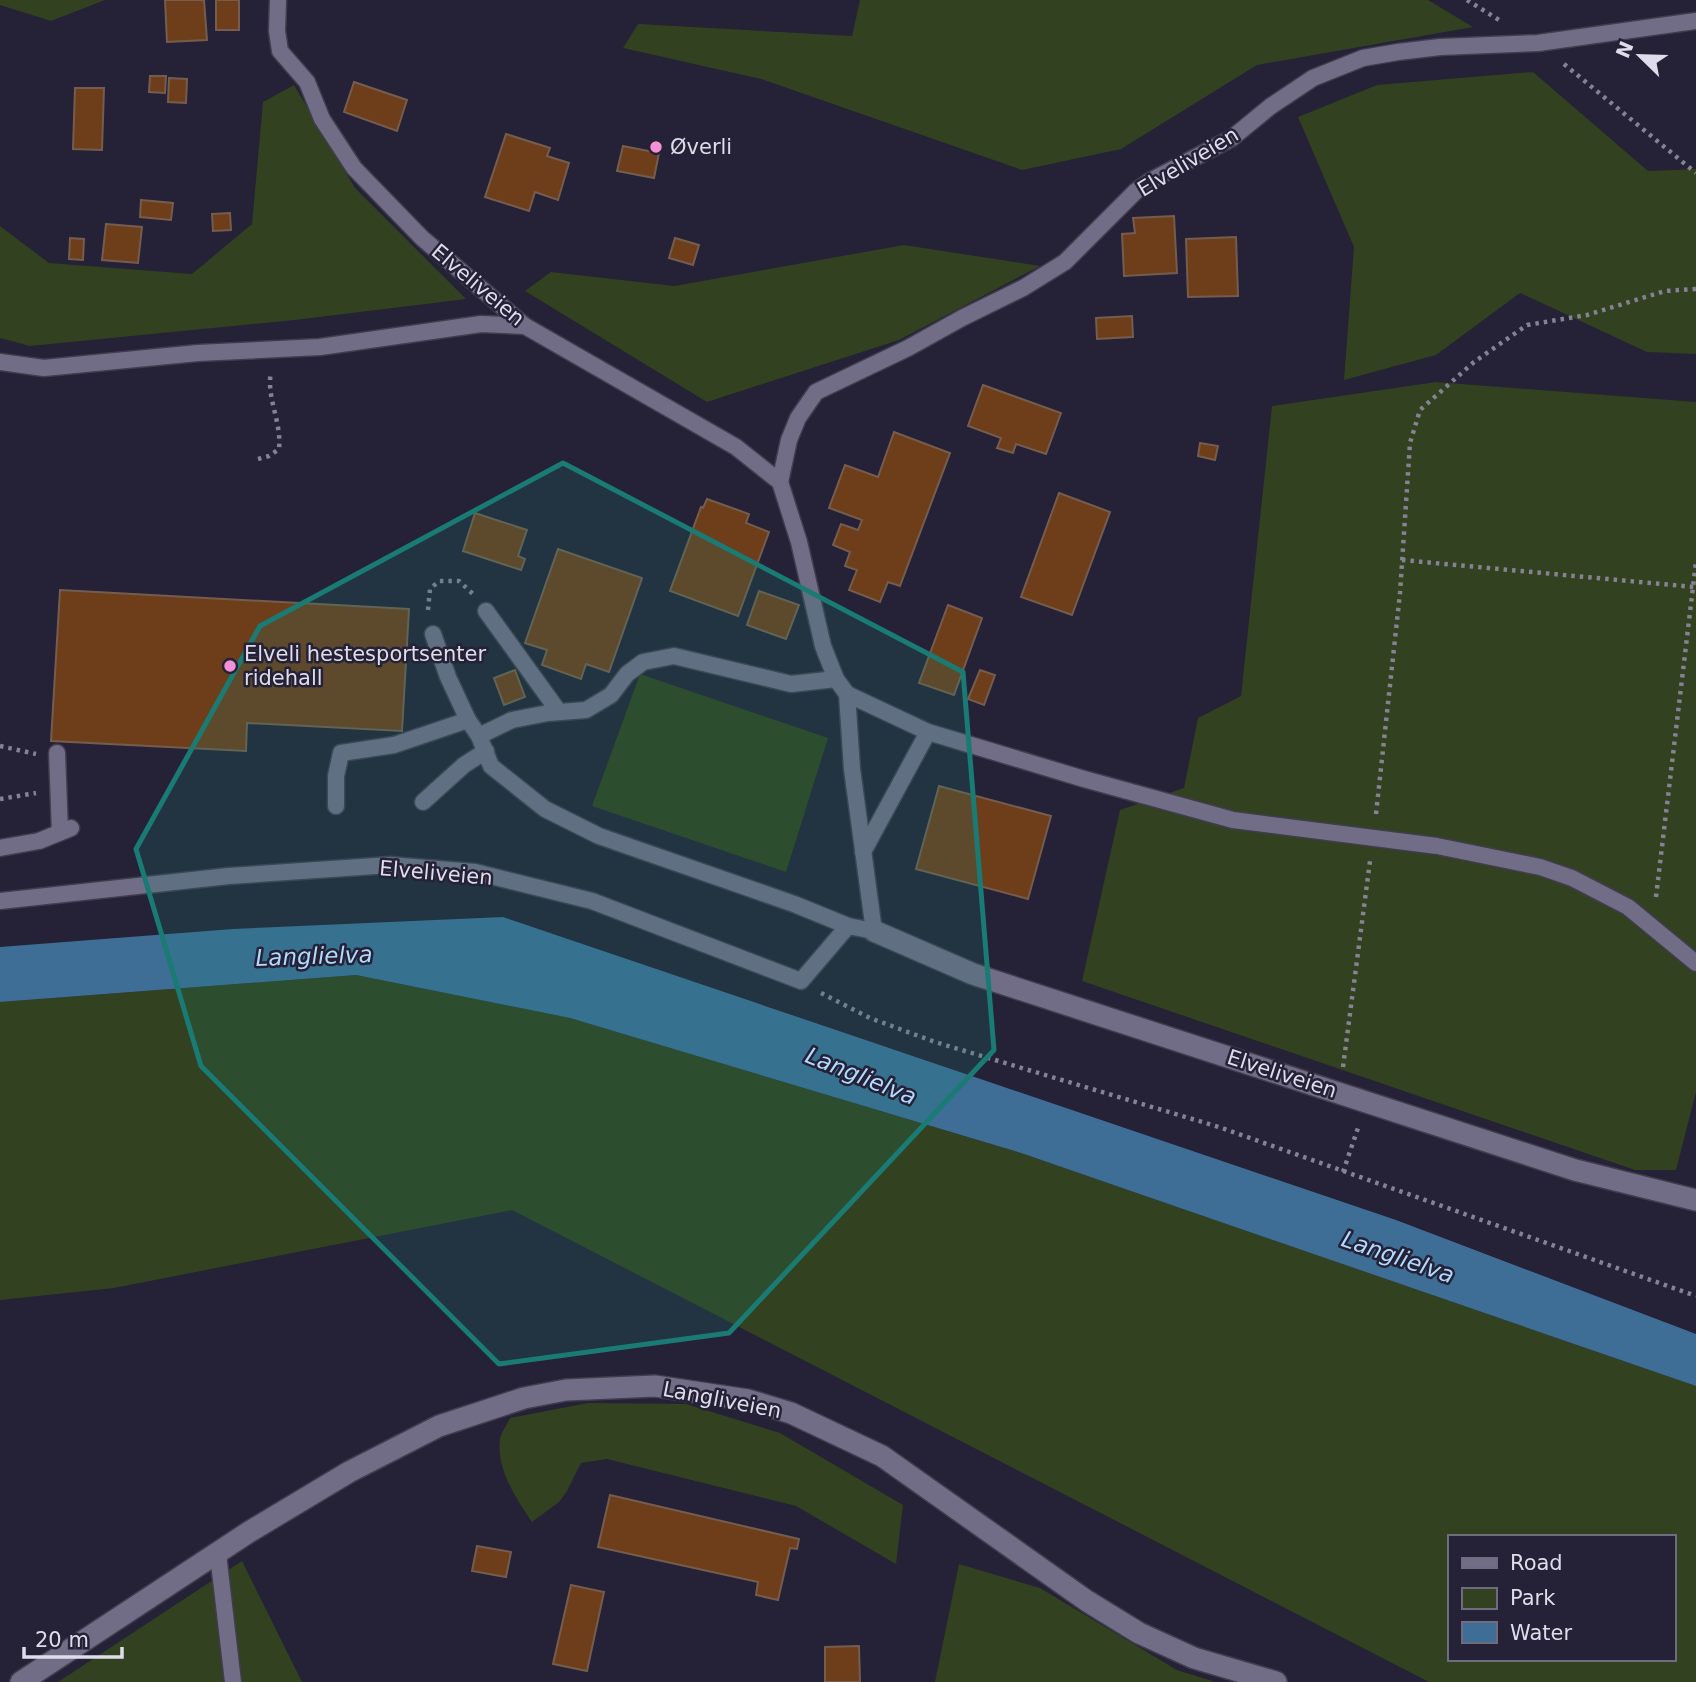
<svg xmlns="http://www.w3.org/2000/svg" width="1696" height="1682" font-family="'DejaVu Sans',sans-serif">
	<rect width="100%" height="100%" fill="#252136"/>
	<g fill="#32411f" fill-rule="evenodd">
		<polygon points="0,0 105,0 51,21 0,5"/>
		<polygon points="860,0 1428,0 1473,27 1257,65 1121,149 1022,170 761,79 623,48 638,24 852,36"/>
		<polygon points="1533,72 1648,171 1696,169 1696,354 1647,352 1520,293 1436,355 1344,380 1354,247 1298,117 1377,85"/>
		<polygon points="294,85 355,188 466,299 295,320 30,346 0,338 0,226 49,263 192,274 252,224 263,102"/>
		<polygon points="904,245 1040,266 899,340 707,402 525,291 551,272 674,286"/>
		<polygon points="1436,382 1696,402 1696,1092 1676,1170 1635,1170 1082,981 1120,810 1184,788 1198,718 1241,696 1272,406"/>
		<polygon points="640,674 828,738 786,872 592,806"/>
		<path d="M356,975l214,43 451,135 675,233v296h-267l-917,-472 -398,78 -114,12v-298zM1449,1537h224v122h-224z"/>
		<path d="M588,1403l98,1 94,29 123,72 -7,59 -100,-58 -189,-47 -26,4 -14,28 -8,11 -27,20c-16,-24 -36,-53 -32,-83 1,-7 7,-14 10,-21z"/>
		<polygon points="242,1561 302,1682 58,1682"/>
		<polygon points="959,1564 1040,1588 1177,1670 1215,1682 935,1682"/>
	</g>
	<polygon fill="#3e6e96" points="503,917 1396,1220 1696,1334 1696,1386 1021,1153 570,1018 356,975 0,1002 0,947 233,929"/>
	<g fill="#6e3e1b" stroke="#745d4e" stroke-width="2">
		<polygon points="165,0 204,0 207,40 167,42"/>
		<rect x="216" y="0" width="23" height="30"/>
		<polygon points="150,76 166,76 165,93 149,92"/>
		<polygon points="169,78 187,79 186,103 168,102"/>
		<polygon points="354,82 407,100 397,131 344,112"/>
		<polygon points="75,88 104,88 102,150 73,149"/>
		<polygon points="506,134 550,148 547,156 569,163 558,200 535,192 529,211 485,197"/>
		<polygon points="623,146 659,153 654,178 617,171"/>
		<polygon points="141,200 173,203 171,220 140,217"/>
		<polygon points="230,213 231,230 213,231 212,214"/>
		<polygon points="1174,216 1177,273 1124,276 1122,234 1135,233 1133,218"/>
		<polygon points="106,224 142,227 138,263 102,260"/>
		<polygon points="1236,237 1238,296 1188,297 1186,239"/>
		<polygon points="70,238 84,239 83,260 69,259"/>
		<polygon points="675,238 699,245 693,265 669,258"/>
		<polygon points="1132,316 1133,337 1097,339 1096,318"/>
		<polygon points="983,385 1061,413 1046,454 1016,444 1013,453 997,448 1001,438 968,426"/>
		<polygon points="894,432 950,453 900,586 888,582 880,602 849,590 857,570 845,566 850,552 833,545 841,524 858,530 862,520 829,508 845,465 878,477"/>
		<polygon points="1200,443 1218,446 1215,460 1198,456"/>
		<polygon points="1059,493 1110,512 1072,615 1021,597"/>
		<polygon points="707,499 749,514 746,523 769,532 738,616 670,591 701,507 703,508"/>
		<polygon points="475,513 527,530 518,556 525,559 521,570 463,551"/>
		<polygon points="558,549 642,578 609,672 586,664 581,679 542,665 547,650 525,643"/>
		<polygon points="60,590 409,609 402,731 247,723 246,751 51,741"/>
		<polygon points="759,591 799,605 786,639 747,625"/>
		<polygon points="948,605 982,618 954,695 919,683"/>
		<polygon points="515,670 525,697 504,705 494,678"/>
		<polygon points="980,670 995,675 984,705 968,699"/>
		<polygon points="939,786 1051,816 1028,899 916,869"/>
		<polygon points="610,1495 799,1539 797,1549 790,1548 778,1600 756,1595 758,1582 598,1547"/>
		<polygon points="477,1546 511,1552 506,1577 472,1571"/>
		<polygon points="571,1585 604,1592 587,1671 553,1664"/>
		<polygon points="859,1646 860,1682 825,1682 825,1647"/>
	</g>
	<g fill="none" stroke-linecap="round" stroke-linejoin="round">
		<g stroke="#413d4e" stroke-width="19">
			<g id="lane">
				<polyline points="278,0 277,31 280,51 307,82 322,119 354,168 422,238 525,326 736,447 780,482 799,542 823,646 836,679 847,694 852,769 874,931 848,926 794,904 599,836 545,809 491,766 479,736 468,720 448,677 433,634"/>
				<polyline points="0,362 44,368 198,353 320,347 481,324 525,326"/>
				<polyline points="780,482 789,440 798,418 816,392 908,348 962,318 1023,288 1065,262 1136,191 1150,181 1232,138 1271,106 1313,78 1363,58 1398,52 1440,47 1538,43 1696,21"/>
				<polyline points="486,611 559,712"/>
				<polyline points="847,694 928,732 1084,779 1233,820 1437,846 1540,867 1572,878 1628,907 1696,963"/>
				<polyline points="479,736 512,720 548,713 586,710 611,695 627,674 643,662 674,656 791,684 836,679"/>
				<polyline points="57,753 60,832"/>
				<polyline points="423,802 464,765 486,751"/>
				<polyline points="336,806 336,776 341,753 394,745 468,720"/>
				<polyline points="0,848 39,841 71,828"/>
				<polyline points="863,852 928,732"/>
				<polyline points="0,901 229,876 390,865 475,872 592,901 801,981 848,926"/>
				<polyline points="218,1554 233,1682"/>
			</g>
		</g>
		<g stroke="#413d4e" stroke-width="24">
			<g id="street">
				<polyline points="874,931 973,974 1575,1170 1696,1200"/>
				<polyline points="21,1682 249,1532 349,1472 439,1426 524,1398 566,1390 655,1386 748,1400 791,1413 882,1456 1087,1601 1139,1633 1194,1658 1276,1682"/>
			</g>
		</g>
		<g stroke="#858293" stroke-width="4.5" stroke-dasharray="3.5 5" stroke-linecap="butt">
			<polyline points="1467,0 1499,20"/>
			<polyline points="1564,64 1696,173"/>
			<path d="M258,459l11,-3 10,-7c3,-27 -13,-51 -8,-77"/>
			<polyline points="1402,560 1694,587"/>
			<polyline points="428,610 430,589 439,581 459,581 473,594"/>
			<polyline points="0,746 36,754"/>
			<polyline points="0,799 36,793"/>
			<polyline points="1376,814 1400,593 1410,443 1420,410 1474,362 1527,325 1587,315 1665,291 1696,289"/>
			<polyline points="1656,897 1696,562"/>
			<polyline points="821,993 870,1018 935,1042 1219,1127 1696,1296"/>
			<polyline points="1343,1067 1370,861"/>
			<polyline points="1343,1172 1359,1125"/>
		</g>
		<use href="#lane" stroke="#726d86" stroke-width="16"/>
		<use href="#street" stroke="#726d86" stroke-width="21"/>
	</g>
	<path fill="#197b74" fill-opacity="0.2" stroke="#197b74" stroke-width="5" stroke-linejoin="round" d="M563,463l400,209 31,378 -265,283 -230,31 -298,-298 -65,-217 124,-223z"/>
	<g fill="#f391d5" stroke="#252136" stroke-width="2.5">
		<circle cx="656" cy="147" r="7"/>
		<circle cx="230" cy="666" r="7"/>
	</g>
	<g text-anchor="middle" stroke-width="5" stroke-linejoin="round" paint-order="stroke">
		<g font-size="21" fill="#dfddeb" stroke="#252136" text-anchor="start">
			<text x="670" y="154">Øverli</text>
			<text x="244" y="661">Elveli hestesportsenter<tspan x="244" dy="24">ridehall</tspan></text>
		</g>
		<g font-size="21" fill="#dfddeb" stroke="#252136">
			<text transform="translate(1188 162) rotate(-31)" y="7">Elveliveien</text>
			<text transform="translate(478 285) rotate(40)" y="7">Elveliveien</text>
			<text transform="translate(436 873) rotate(5)" y="7">Elveliveien</text>
			<text transform="translate(1282 1074) rotate(18)" y="7">Elveliveien</text>
			<text transform="translate(722 1400) rotate(11)" y="7">Langliveien</text>
		</g>
		<g font-size="23" font-style="italic" fill="#b0daff" stroke="#252136">
			<text transform="translate(314 956) rotate(-2)" y="8">Langlielva</text>
			<text transform="translate(861 1076) rotate(22)" y="8">Langlielva</text>
			<text transform="translate(1398 1257) rotate(19)" y="8">Langlielva</text>
		</g>
	</g>
	<rect x="1448" y="1535" width="228" height="126" fill="#252136" stroke="#6f6c7e" stroke-width="2"/>
	<rect x="1462" y="1558" width="35" height="10" fill="#726d86" stroke="#6f6c7e" stroke-width="2"/>
	<text x="1510" y="1570" font-size="21" fill="#dfddeb">Road</text>
	<rect x="1462" y="1588" width="35" height="21" fill="#32411f" stroke="#6f6c7e" stroke-width="2"/>
	<text x="1510" y="1605" font-size="21" fill="#dfddeb">Park</text>
	<rect x="1462" y="1622" width="35" height="21" fill="#3e6e96" stroke="#6f6c7e" stroke-width="2"/>
	<text x="1510" y="1640" font-size="21" fill="#dfddeb">Water</text>
	<g transform="translate(1640 56) rotate(293)" stroke="#252136" stroke-width="5" paint-order="stroke">
	<path d="M0-5L12 26L0 18L-12 26Z" fill="#dfddeb"/>
	<text y="-10" font-size="19" font-weight="bold" text-anchor="middle" fill="#dfddeb">N</text>
	</g>
	<path d="M24 1647v10h98v-10" fill="none" stroke="#dfddeb" stroke-width="3.5"/>
	<text x="35" y="1647" font-size="21" fill="#dfddeb" stroke="#252136" stroke-width="5" paint-order="stroke">20 m</text>
</svg>
